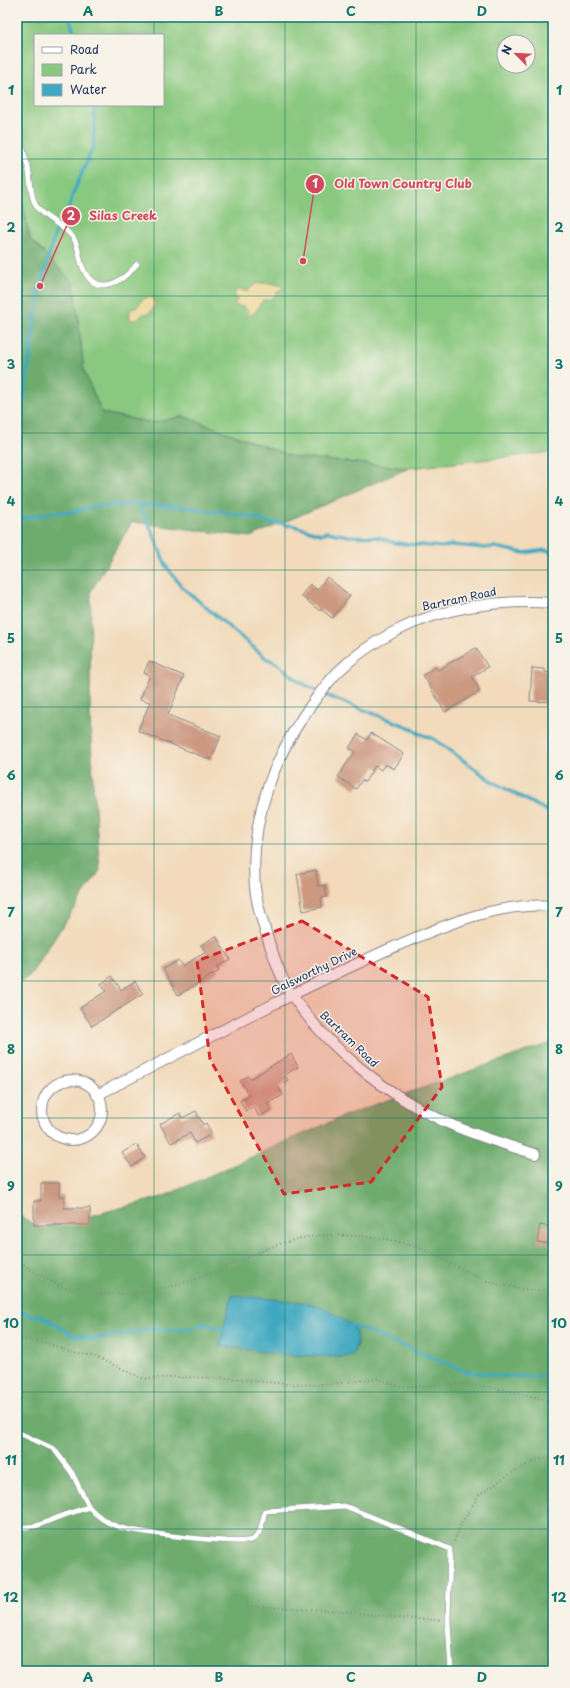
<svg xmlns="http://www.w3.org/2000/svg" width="570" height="1688" font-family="'Playpen Sans',sans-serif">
	<rect width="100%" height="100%" fill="#f7f3e8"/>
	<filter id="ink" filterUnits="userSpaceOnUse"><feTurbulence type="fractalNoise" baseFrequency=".025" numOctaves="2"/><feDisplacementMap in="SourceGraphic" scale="8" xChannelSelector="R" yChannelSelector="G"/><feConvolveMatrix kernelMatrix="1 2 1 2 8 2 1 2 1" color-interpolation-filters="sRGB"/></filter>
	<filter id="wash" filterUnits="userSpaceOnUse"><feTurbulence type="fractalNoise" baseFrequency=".012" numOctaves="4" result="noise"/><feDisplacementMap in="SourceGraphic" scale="16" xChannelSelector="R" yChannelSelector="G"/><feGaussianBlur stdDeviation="0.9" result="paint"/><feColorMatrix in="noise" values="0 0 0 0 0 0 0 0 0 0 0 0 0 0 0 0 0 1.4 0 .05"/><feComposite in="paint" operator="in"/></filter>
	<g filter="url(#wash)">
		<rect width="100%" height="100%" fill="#f2daba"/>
		<path fill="#89c87f" stroke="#527c6e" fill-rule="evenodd" d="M17,17h536v435l-144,16 -116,-11 -110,-41 -30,7 -51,-10 -18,-42 -10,-88 -44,-44 -13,-62zM35,35h128v70h-128zM504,42h24v24h-24z"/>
		<g fill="#6eac6e" stroke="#446e66">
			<polygon points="17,177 30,239 74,283 84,371 102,413 153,423 183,416 293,457 409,468 250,537 132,522 91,591 90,712 93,783 100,870 30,975 17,985"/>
			<polygon points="553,1042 553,1671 17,1671 17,1214 41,1229 162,1197 348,1114"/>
		</g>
		<g fill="#eeda9e" stroke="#84847e">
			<path d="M266,283l3,1 2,-1 11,3 1,4h-4l-7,9 -9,1c-6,7 -6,16 -18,16l4,-5 -4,-4 -11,-2 3,-6 -3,-5 5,-5 8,3 8,-8z"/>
			<path d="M148,297l6,1c2,6 0,10 -5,15l-6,1 -7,7v-1h-6c0,-7 -2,-12 7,-13l6,-8z"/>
		</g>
		<polygon fill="#40a9c1" stroke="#2e6c90" points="232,1295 308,1303 323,1307 351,1325 356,1333 357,1343 353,1354 344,1357 288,1355 219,1346"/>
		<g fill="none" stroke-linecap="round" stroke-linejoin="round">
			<g stroke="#40a9c1" stroke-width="3.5">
				<polyline points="69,17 75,35"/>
				<polyline points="17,447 40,286 55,234 69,208 74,191 93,147 95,123 94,105"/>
				<polyline points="139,505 152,531 166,566 182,587 267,659 275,662 300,682 320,693 411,728 418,733 434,739 493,782 553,814"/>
				<polyline points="17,520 48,513 73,512 89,507 131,504 178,506 214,512 220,511 260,519 268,523 282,523 286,526 291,525 321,534 327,532 349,536 378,537 395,543 442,547 452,545 485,548 495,547 524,553 545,550 553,552"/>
				<polyline points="17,1310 33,1316 42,1316 72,1335 95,1339 158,1328 175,1331 188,1329 204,1324 223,1329 227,1328"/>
				<polyline points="347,1327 351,1325 467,1372 504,1376 533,1377 553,1375"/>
			</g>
		</g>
		<g id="blocks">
			<g fill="#cc9880">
				<polygon points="327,577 350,596 332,618 321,609 320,611 301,596 310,584 317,590"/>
				<polygon points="476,648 488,667 472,677 480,691 445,712 423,675 436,667 438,670"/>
				<polygon points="149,661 184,676 168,715 221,736 211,760 138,731 150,702 140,699 150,675 144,673"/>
				<polygon points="532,668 545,669 545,672 553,673 553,702 530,701"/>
				<polygon points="371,733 404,754 394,769 385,764 381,770 375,766 365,782 362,780 356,789 338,777 355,752 349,748 358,734 367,740"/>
				<polygon points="316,870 318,886 325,885 327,897 321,898 322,907 303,911 297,874"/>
				<polygon points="216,936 230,959 217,967 219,971 178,995 163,969 178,960 182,966 206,952 201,945"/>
				<polygon points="112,976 121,990 135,981 143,994 92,1026 80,1008 106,991 101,984"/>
				<polygon points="291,1054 298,1067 285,1075 288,1080 278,1087 283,1095 267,1104 271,1110 259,1117 254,1107 246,1111 240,1101 249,1096 240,1081 248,1076 250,1079"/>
				<polygon points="196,1111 203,1125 206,1123 212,1134 195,1143 190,1133 171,1143 160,1124 180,1113 182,1118"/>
				<polygon points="136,1144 145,1157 132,1167 122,1153"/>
				<polygon points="41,1183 59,1183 59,1196 64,1196 64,1208 90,1208 90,1225 34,1225 34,1201 41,1201"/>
				<polygon points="540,1225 553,1227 553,1244 537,1242"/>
			</g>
		</g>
	</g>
	<g filter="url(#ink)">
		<use href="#blocks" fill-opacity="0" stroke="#86848c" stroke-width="1"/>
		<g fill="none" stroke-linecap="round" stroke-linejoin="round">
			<g stroke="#86848c" stroke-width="6">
				<g id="service">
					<path d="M17,125c3,14 7,28 11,42 3,13 2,33 11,43 10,11 27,16 35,29 5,8 5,20 9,29 12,30 39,15 54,-4"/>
					<polyline points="17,1432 54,1449 72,1473 89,1507 64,1515 36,1526 17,1528"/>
					<path d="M89,1507c8,9 16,15 27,19 14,6 123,19 135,14 11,-4 11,-20 14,-29l80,-5 105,43 -2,72 3,50"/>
				</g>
			</g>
			<g stroke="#86848c" stroke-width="12">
				<g id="minor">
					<circle cx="72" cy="1110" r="30"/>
					<path d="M97,1095c55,-28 110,-57 165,-85 41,-21 83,-41 125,-60 52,-23 108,-48 166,-44"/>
					<path d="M535,1154c-31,-10 -62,-19 -92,-33 -54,-25 -118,-75 -151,-126 -11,-16 -17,-35 -23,-53 -6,-18 -12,-36 -14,-55 -6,-69 21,-137 62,-190 7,-9 14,-19 23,-27 15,-15 35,-28 54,-38 48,-25 105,-33 159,-29"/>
				</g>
			</g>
			<g stroke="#86848c" stroke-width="2" stroke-dasharray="1 3" stroke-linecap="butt">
				<path d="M17,1260c14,9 27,19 42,25 40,19 114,5 153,-12 46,-19 74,-39 126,-38 25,1 52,3 75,11 27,9 50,27 77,36 20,6 42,8 63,9"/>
				<polyline points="17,1338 47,1343 69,1351 96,1357 144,1379 172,1377 229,1378 286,1384 319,1385 378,1379 402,1387 463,1384 491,1387 553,1401"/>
				<polyline points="454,1541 462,1522 479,1495 507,1476 535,1461 553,1457"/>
				<polyline points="247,1606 341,1611 399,1618 441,1620"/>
			</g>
			<use href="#service" stroke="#fff" stroke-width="5"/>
			<use href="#minor" stroke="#fff" stroke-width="10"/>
		</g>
	</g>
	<path fill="#d62828" fill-opacity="0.2" stroke="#d62828" stroke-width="3" stroke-dasharray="8 5" stroke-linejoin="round" d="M302,921l126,76 14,90 -71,95 -87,12 -74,-135 -13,-98z"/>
	<path fill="none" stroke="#0f766e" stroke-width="1" stroke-opacity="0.55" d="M154,17v18M285,17v1654M416,17v1654M154,105v1566M17,159h536M17,296h536M17,433h536M17,570h536M17,707h536M17,844h536M17,981h536M17,1118h536M17,1255h536M17,1392h536M17,1529h536"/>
	<g text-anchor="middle" stroke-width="3" stroke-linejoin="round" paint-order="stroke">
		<g font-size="11" fill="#1b2f5e" stroke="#f7f3e8">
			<text transform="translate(459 599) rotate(-12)" y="4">Bartram Road</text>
			<text transform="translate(314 971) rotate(-26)" y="4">Galsworthy Drive</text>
			<text transform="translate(349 1039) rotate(44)" y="4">Bartram Road</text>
		</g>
	</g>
	<path fill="none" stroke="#d1495b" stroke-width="1.5" d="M303 261L315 184M40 286L71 216"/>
	<g fill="#d1495b" stroke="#f7f3e8" stroke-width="1.5">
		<circle cx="303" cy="261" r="4"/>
		<circle cx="40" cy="286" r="4"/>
		<circle cx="315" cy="184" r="10"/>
		<circle cx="71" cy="216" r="10"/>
	</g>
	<g font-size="12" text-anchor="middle" font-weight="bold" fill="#fff">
		<text x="315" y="188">1</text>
		<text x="71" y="220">2</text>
	</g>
	<g font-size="12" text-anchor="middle" font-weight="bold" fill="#d1495b" stroke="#f7f3e8" stroke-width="3" stroke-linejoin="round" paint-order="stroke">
		<text x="403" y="188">Old Town Country Club</text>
		<text x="123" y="220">Silas Creek</text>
	</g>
	<rect width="570" height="1688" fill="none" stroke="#f7f3e8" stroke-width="44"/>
	<rect x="34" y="34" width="130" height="72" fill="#f7f3e8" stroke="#9fa5b1"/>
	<rect x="42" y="47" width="20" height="6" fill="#ffffff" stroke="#9fa5b1"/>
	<text x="70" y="54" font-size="12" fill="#1b2f5e">Road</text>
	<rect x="42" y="64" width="20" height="12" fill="#89c87f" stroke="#9fa5b1"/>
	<text x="70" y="74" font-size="12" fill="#1b2f5e">Park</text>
	<rect x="42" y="84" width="20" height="12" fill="#40a9c1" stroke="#9fa5b1"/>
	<text x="70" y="94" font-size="12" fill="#1b2f5e">Water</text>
	<g transform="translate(516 54) rotate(294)"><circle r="19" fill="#f7f3e8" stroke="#9fa5b1"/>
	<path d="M0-3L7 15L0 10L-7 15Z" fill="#d1495b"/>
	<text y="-6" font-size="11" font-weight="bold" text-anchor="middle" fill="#1b2f5e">N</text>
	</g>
	<rect x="22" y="22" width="526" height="1644" fill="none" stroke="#0f766e" stroke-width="1.5"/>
	<g font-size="13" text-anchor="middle" font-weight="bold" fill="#0f766e">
		<text x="88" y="16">A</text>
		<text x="219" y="16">B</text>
		<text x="351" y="16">C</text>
		<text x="482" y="16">D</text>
		<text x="11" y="95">1</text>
		<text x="559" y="95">1</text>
		<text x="11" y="232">2</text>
		<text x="559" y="232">2</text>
		<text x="11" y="369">3</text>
		<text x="559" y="369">3</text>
		<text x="11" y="506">4</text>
		<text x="559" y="506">4</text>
		<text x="11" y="643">5</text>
		<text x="559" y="643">5</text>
		<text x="11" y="780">6</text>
		<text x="559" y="780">6</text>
		<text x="11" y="917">7</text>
		<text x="559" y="917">7</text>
		<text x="11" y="1054">8</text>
		<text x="559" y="1054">8</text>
		<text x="11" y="1191">9</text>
		<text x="559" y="1191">9</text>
		<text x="11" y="1328">10</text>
		<text x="559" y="1328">10</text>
		<text x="11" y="1465">11</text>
		<text x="559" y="1465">11</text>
		<text x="11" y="1602">12</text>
		<text x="559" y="1602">12</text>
		<text x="88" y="1682">A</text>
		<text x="219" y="1682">B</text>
		<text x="351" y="1682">C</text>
		<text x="482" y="1682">D</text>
	</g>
</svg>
